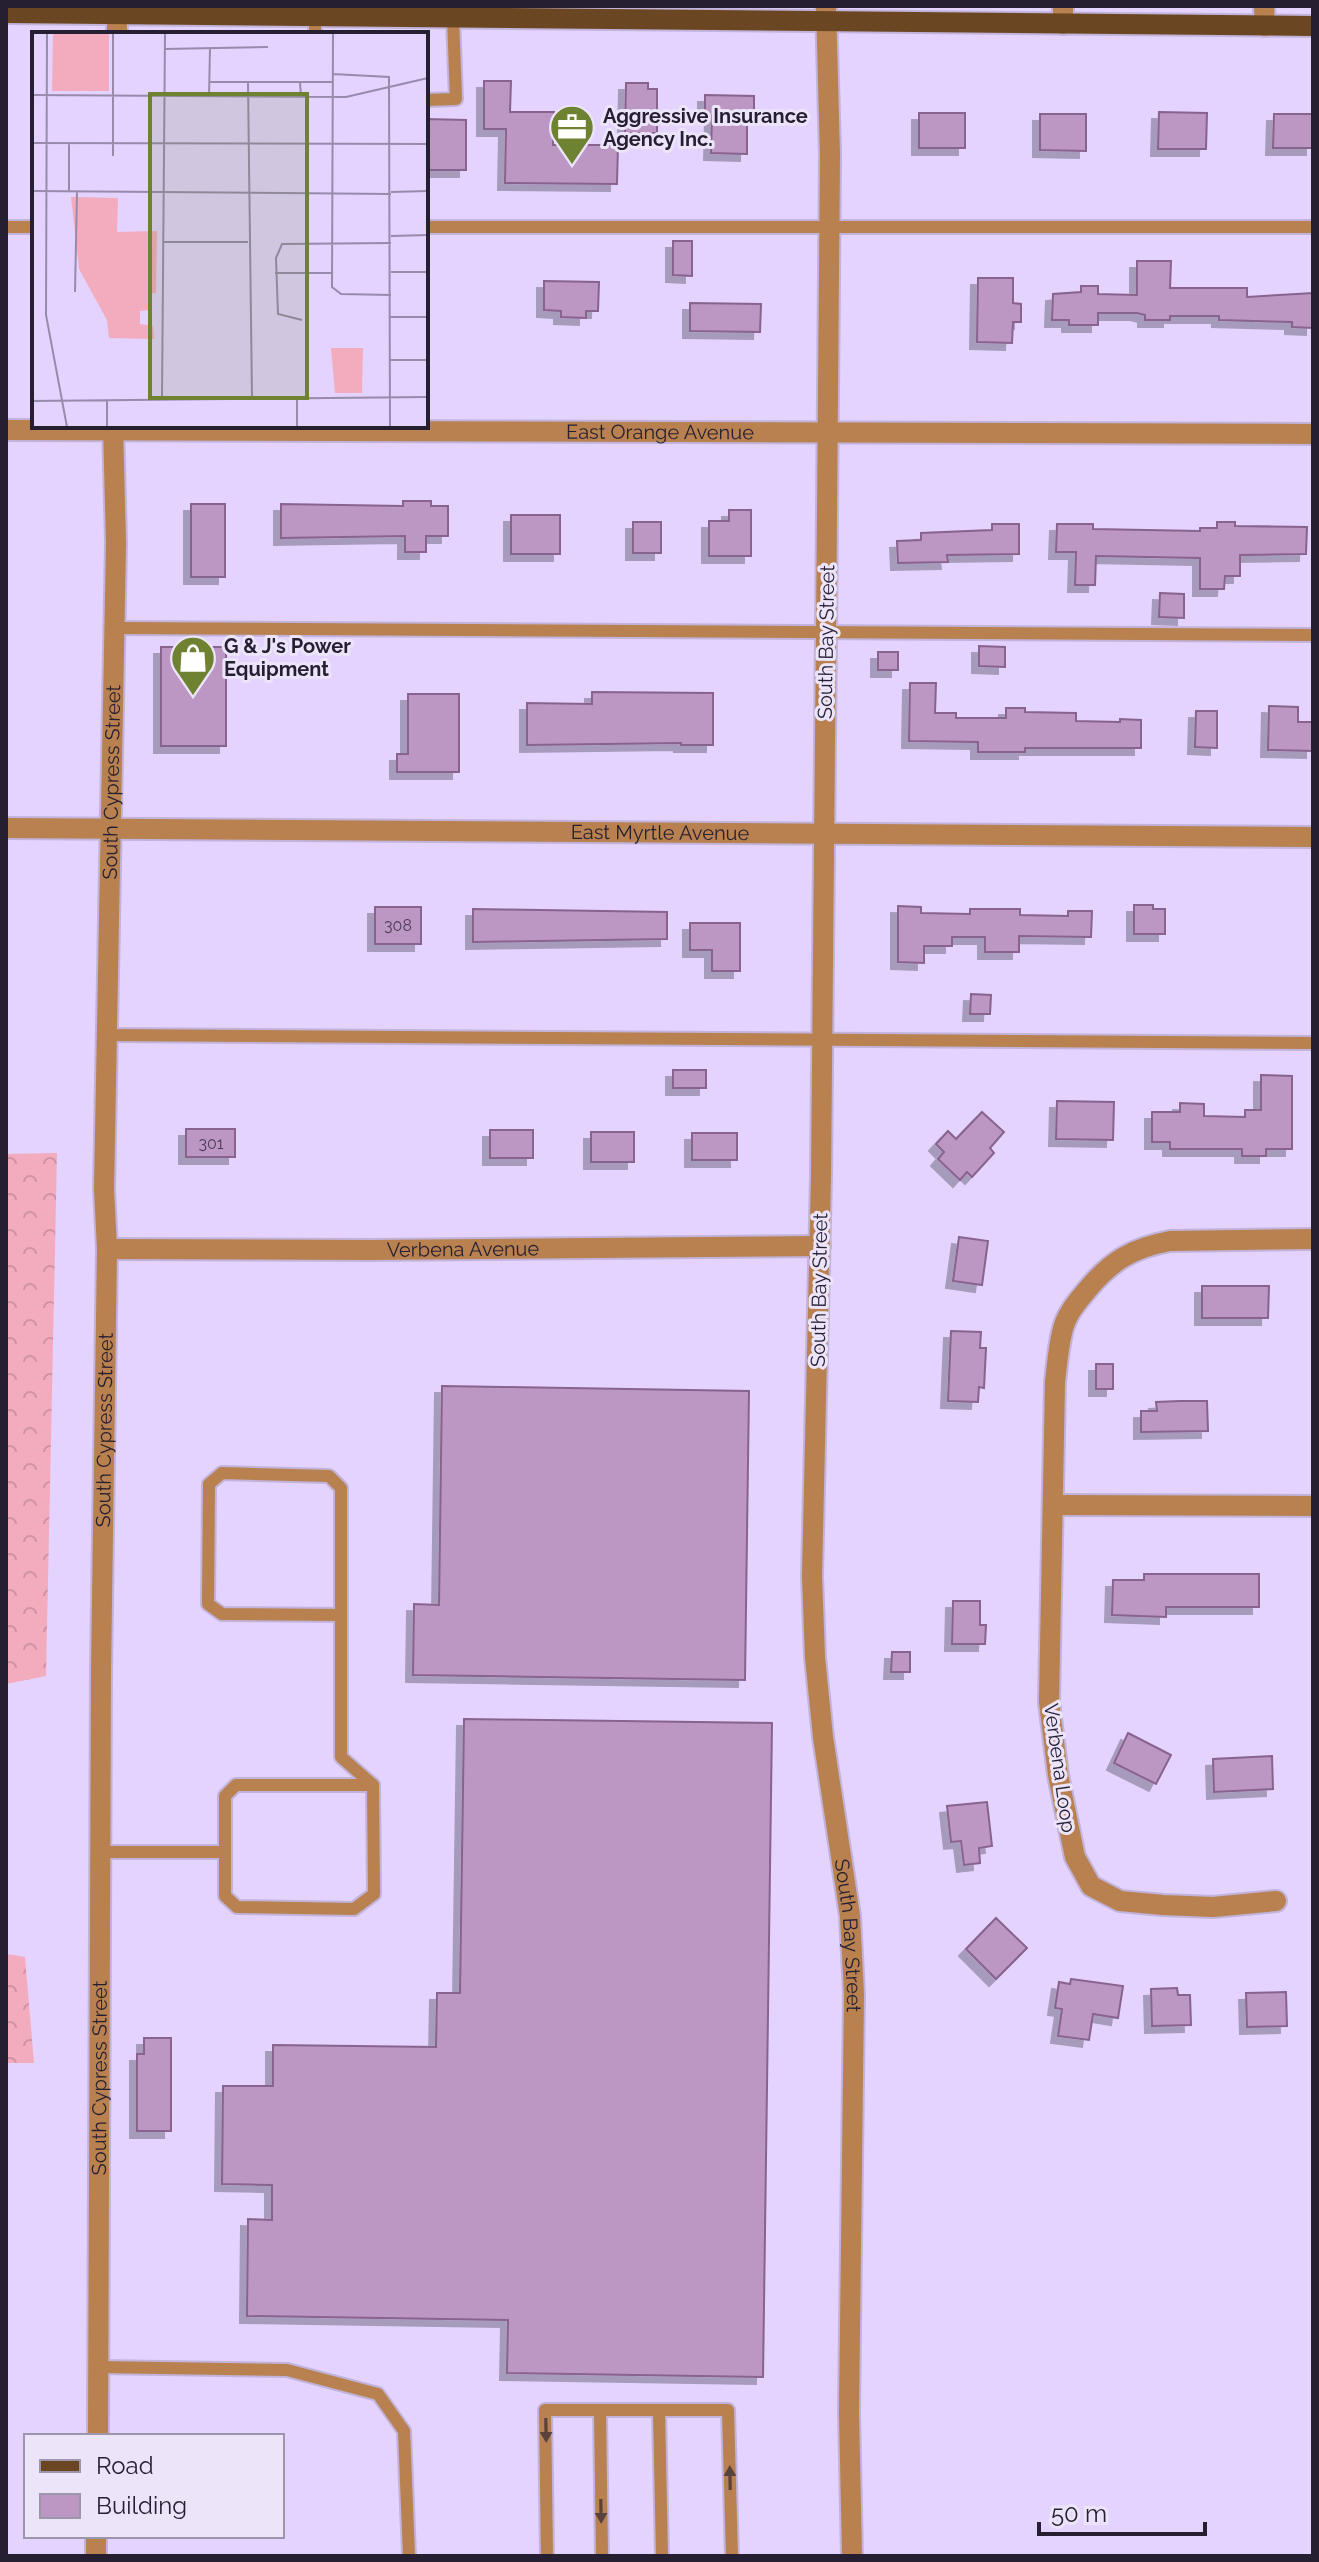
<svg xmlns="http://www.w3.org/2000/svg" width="1319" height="2562" font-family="Raleway,sans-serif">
	<defs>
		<pattern id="forest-crowns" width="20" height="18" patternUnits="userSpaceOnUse" patternTransform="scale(2)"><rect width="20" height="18" fill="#f3abbe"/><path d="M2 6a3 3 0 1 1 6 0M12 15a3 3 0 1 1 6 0" fill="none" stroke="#d093a4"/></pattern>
		<filter id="shadow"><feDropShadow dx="-7" dy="7" stdDeviation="0" flood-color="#0004"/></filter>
	</defs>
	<rect width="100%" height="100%" fill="#e3d3fe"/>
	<g fill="url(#forest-crowns)">
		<polygon points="57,1153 46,1676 6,1684 6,1154"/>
		<polygon points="6,1954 25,1957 34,2063 6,2063"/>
	</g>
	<g fill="#bd97c3" stroke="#87638d" stroke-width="2" filter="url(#shadow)">
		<polygon points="484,81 511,81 510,112 554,112 553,145 618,145 617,184 505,183 506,129 484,129"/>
		<polygon points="626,83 648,83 648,89 657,89 657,133 625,133"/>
		<polygon points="705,95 754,96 754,115 747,115 747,154 711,153 712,116 705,116"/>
		<polygon points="1159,112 1207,113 1206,149 1158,149"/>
		<rect x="919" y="113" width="46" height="35"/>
		<polygon points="1040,114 1086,114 1086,151 1040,150"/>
		<polygon points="1274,114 1313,114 1313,148 1273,148"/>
		<polygon points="426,119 466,120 466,170 426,170"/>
		<polygon points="673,241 692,241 692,276 673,275"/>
		<polygon points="1137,261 1171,261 1170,288 1247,288 1247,297 1313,293 1313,328 1292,327 1292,322 1219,320 1219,316 1170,316 1170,320 1145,320 1145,315 1137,313 1098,313 1098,325 1069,325 1069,320 1052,320 1053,294 1081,292 1081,286 1098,286 1098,294 1137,295"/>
		<polygon points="978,278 1013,278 1013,303 1021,304 1021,322 1013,322 1012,343 977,342"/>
		<polygon points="544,281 599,282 598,311 586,311 586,318 561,317 561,311 544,310"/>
		<polygon points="690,303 761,304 760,332 690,331"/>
		<polygon points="403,501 431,501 431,506 448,506 448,536 426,536 426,552 405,552 405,536 281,538 281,504 403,506"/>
		<rect x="191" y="504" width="34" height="73"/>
		<polygon points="729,510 751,510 751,556 709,556 709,521 729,521"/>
		<rect x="511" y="515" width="49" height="39"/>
		<rect x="633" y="522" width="28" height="31"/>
		<polygon points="1217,522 1235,522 1235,526 1307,527 1306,554 1240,555 1240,576 1225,576 1224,589 1200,589 1200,558 1096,556 1095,585 1075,585 1076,552 1056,552 1057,524 1093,524 1093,529 1200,531 1200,528 1217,528"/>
		<polygon points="992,524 1019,524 1019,554 947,555 948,562 898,563 897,541 921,540 921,533 992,530"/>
		<polygon points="1160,593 1184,594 1184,618 1159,617"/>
		<polygon points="979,646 1005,647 1005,667 979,666"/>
		<rect x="161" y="647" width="65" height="99"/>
		<rect x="878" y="652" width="20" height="18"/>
		<polygon points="910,683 936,683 935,713 956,713 956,718 1006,718 1006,708 1025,708 1025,712 1076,713 1076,721 1120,722 1120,719 1141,720 1141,748 1025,748 1025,752 978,752 978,742 909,741"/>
		<polygon points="592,692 713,693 713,745 681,745 681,743 527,745 527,703 592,704"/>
		<polygon points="408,694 459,694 459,772 397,772 397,754 408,754"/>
		<polygon points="1269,706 1298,707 1298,722 1313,722 1313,751 1268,750"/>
		<polygon points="1196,711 1217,711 1217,748 1195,747"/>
		<polygon points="1134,905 1153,905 1153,909 1165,909 1165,934 1134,934"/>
		<polygon points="898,906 921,907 921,913 970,914 970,909 1020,909 1020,915 1068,916 1068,911 1092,911 1091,937 1019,936 1019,952 985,952 985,937 952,937 952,946 924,946 924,963 898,962"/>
		<rect x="375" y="907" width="46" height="37"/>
		<polygon points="473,909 667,912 667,939 473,942"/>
		<polygon points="690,923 740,923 740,971 712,971 712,950 690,950"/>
		<polygon points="971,994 991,995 990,1014 970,1014"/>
		<rect x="673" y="1070" width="33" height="18"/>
		<polygon points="1261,1075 1292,1076 1292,1149 1266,1149 1266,1156 1242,1156 1242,1149 1170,1149 1170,1142 1152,1142 1152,1112 1180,1112 1180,1103 1204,1104 1204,1116 1245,1117 1245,1110 1261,1110"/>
		<polygon points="1057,1101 1114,1102 1113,1140 1056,1139"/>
		<polygon points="982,1112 1004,1132 990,1148 994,1153 972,1177 967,1172 960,1180 938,1159 944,1152 936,1144 948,1131 956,1139"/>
		<rect x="186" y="1129" width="49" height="28"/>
		<rect x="490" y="1130" width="43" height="28"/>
		<rect x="591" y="1132" width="43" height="30"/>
		<rect x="692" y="1133" width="45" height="27"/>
		<polygon points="959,1237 988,1241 982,1285 953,1281"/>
		<polygon points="1202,1286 1269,1286 1268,1318 1202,1318"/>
		<polygon points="951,1331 981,1332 980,1348 986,1348 984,1388 979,1387 978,1402 948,1401"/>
		<rect x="1096" y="1364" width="17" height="25"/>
		<polygon points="442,1386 749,1391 745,1680 413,1675 414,1604 439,1605"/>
		<polygon points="1180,1401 1207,1401 1208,1431 1141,1432 1141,1411 1157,1411 1156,1402"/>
		<polygon points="1144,1574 1259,1574 1259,1607 1166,1607 1166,1617 1112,1615 1113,1580 1144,1580"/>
		<polygon points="953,1601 980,1601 980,1625 986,1625 985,1644 952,1644"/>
		<polygon points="892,1652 910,1652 910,1672 891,1672"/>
		<polygon points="464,1719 772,1723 763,2377 507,2373 508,2320 247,2316 248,2219 272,2220 272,2185 222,2184 223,2086 273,2086 273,2045 436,2047 437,1993 460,1993"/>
		<polygon points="1128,1733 1171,1755 1156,1784 1114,1763"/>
		<polygon points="1272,1756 1273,1789 1214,1792 1213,1759"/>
		<polygon points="987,1802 992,1846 979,1848 980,1863 964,1865 961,1841 951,1842 947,1806"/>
		<polygon points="996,1918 1027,1948 996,1979 966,1949"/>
		<polygon points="1071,1979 1123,1986 1118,2018 1093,2014 1089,2040 1058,2036 1062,2009 1055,2008 1059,1982 1070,1984"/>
		<polygon points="1177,1988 1178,1995 1190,1995 1191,2025 1152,2026 1151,1989"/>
		<polygon points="1286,1992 1287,2026 1247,2027 1246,1993"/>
		<polygon points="144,2038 171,2038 171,2131 137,2131 137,2054 144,2054"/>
	</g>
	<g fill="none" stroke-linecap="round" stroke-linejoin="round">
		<g stroke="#c1b3d9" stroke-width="16">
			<g id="service">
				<polyline points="315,17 315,34"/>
				<polyline points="426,100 456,99 453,18"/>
				<polyline points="6,227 34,227"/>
				<polyline points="426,227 1313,227"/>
				<polyline points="115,628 1313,635"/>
				<polyline points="107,1035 1313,1043"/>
				<polyline points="100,1852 225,1852 225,1896 237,1907 354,1909 374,1894 373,1785 341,1757 341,1488 329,1476 222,1473 209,1484 208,1604 222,1614 341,1615"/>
				<polyline points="225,1852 225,1796 236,1785 373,1785"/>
				<polyline points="99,2367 287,2370 378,2394 404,2431 409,2556"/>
				<polyline points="600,2410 602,2556"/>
				<polyline points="659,2410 662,2556"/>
				<polyline points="547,2556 545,2410 728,2410 732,2556"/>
			</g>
		</g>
		<g stroke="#c1b3d9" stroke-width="24">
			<g id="minor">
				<path id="s1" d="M826,6l4,149 -4,477 -5,544 -9,400 3,81 8,80 27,179 4,78 -5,418 3,144"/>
				<polyline points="1063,6 1063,24"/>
				<polyline points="1264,6 1265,26"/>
				<polyline points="117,34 117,6"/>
				<path id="s2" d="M6,430l1307,4"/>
				<path id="s3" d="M6,828l1307,9"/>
				<path id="s4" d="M107,1249l263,1 450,-4"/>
				<polyline points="1053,1505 1313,1506"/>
				<path d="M1276,1901l-63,6 -50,-2 -43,-4 -29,-15 -16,-29 -17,-82 -9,-73 6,-320c2,-16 3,-33 7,-49 3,-17 14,-30 25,-43 24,-29 45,-42 83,-49l143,-2"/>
				<path id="s5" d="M98,2436l3,-765 6,-422 -3,-60 12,-646 -3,-117"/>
				<polyline points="96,2556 96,2536"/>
			</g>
		</g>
		<g stroke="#c1b3d9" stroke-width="24">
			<polyline id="primary" points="6,13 1313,26"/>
		</g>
		<use href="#service" stroke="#b8814f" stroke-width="12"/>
		<use href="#minor" stroke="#b8814f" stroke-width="20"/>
		<use href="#primary" stroke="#6b4623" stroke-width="20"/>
	</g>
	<defs><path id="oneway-solid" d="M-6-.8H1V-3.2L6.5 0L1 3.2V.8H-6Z" transform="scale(2)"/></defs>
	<g fill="#59413c">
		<use href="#oneway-solid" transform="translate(546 2430) rotate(89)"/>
		<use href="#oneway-solid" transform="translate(730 2478) rotate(-91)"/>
		<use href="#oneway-solid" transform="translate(601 2511) rotate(89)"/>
	</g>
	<defs>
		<g id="office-pin" transform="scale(2.3)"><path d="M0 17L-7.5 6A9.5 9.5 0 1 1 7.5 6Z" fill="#6e8232" stroke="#ece5fa"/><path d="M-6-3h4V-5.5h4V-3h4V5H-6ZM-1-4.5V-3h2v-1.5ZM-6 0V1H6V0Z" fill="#fff"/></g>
		<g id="shop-pin" transform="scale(2.3)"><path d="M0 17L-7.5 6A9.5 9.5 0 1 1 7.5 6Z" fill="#6e8232" stroke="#ece5fa"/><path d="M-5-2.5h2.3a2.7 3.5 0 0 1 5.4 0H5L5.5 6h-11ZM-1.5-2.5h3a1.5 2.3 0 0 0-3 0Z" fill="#fff"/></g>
	</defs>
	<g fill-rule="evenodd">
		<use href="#office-pin" x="572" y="127"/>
		<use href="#shop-pin" x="193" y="658"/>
	</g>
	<g text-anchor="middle" stroke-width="6" stroke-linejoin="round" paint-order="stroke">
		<g font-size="16" fill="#4c3d56">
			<text x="398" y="931">308</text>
			<text x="211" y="1149">301</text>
		</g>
		<g font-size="20" font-weight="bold" fill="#261f32" stroke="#ece5fa" text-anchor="start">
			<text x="603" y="123">Aggressive Insurance<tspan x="603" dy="23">Agency Inc.</tspan></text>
			<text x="224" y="653">G &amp; J's Power<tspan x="224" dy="23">Equipment</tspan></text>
		</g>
		<g font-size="20" fill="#261f32" stroke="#ece5fa">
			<text dy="7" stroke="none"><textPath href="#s2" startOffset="654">East Orange Avenue</textPath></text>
			<text transform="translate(826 642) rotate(-89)" y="7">South Bay Street</text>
			<text dy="7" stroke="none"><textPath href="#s5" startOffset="1654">South Cypress Street</textPath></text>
			<text dy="7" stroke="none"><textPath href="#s3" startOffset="654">East Myrtle Avenue</textPath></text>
			<text dy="7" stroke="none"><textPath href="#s4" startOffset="356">Verbena Avenue</textPath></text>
			<text transform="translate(819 1290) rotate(-89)" y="7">South Bay Street</text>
			<text dy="7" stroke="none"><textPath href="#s5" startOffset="1006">South Cypress Street</textPath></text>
			<text transform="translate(1060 1768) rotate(82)" y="7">Verbena Loop</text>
			<text dy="7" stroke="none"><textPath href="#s1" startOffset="1932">South Bay Street</textPath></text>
			<text dy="7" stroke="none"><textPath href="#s5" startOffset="358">South Cypress Street</textPath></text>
		</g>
	</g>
	<g transform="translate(32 32)">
		<rect width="396" height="396" fill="#e3d3fe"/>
		<path d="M39,165l47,1 -1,34 40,-1 -1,62 -7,1v16l-9,1v13l13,2 1,13 -45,-1 -2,-18 -28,-51zM299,316h32l-1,45h-27z" fill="#f3abbe"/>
		<path d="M21,1h56v58h-57z" fill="#f3abbe"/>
		<path fill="none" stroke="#978bac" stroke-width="2" d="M15,1l-1,282 21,112M81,1v123M301,1l-1,254 9,7 50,1M132,17l104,-2M301,42l56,3 1,350M177,50h91M216,51l4,315M0,63l314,2 82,-19M177,64l1,-48M269,65l-1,-15h33M0,111l396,1M0,159l359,3M37,160v-48M359,160l37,-1M359,204l37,-1M131,210h85M359,240h37M243,241h57M43,260l2,-100M358,285h38M270,288l-24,-6 -2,-56 6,-14 109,-1M358,328h38M130,366l3,-365M265,366v29M75,368v27M0,369l396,-4M228,395h95"/>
		<path fill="#6e8232" fill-opacity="0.15" stroke="#6e8232" stroke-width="4" d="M118,62h157v304h-157z"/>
		<rect width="396" height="396" fill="none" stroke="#261f32" stroke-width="4"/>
	</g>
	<rect width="1319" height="2562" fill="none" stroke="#261f32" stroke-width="16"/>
	<rect x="24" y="2434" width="260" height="104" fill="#ece5fa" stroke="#9d96aa" stroke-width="2"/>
	<rect x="40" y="2460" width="40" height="12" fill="#6b4623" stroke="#9d96aa" stroke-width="2"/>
	<text x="96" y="2474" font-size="24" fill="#261f32">Road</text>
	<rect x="40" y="2494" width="40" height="24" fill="#bd97c3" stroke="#9d96aa" stroke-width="2"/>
	<text x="96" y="2514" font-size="24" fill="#261f32">Building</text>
	<path d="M1039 2522v12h166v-12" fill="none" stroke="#261f32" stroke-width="4"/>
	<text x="1051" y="2522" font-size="24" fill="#261f32" stroke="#ece5fa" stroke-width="6" paint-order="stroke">50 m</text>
</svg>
